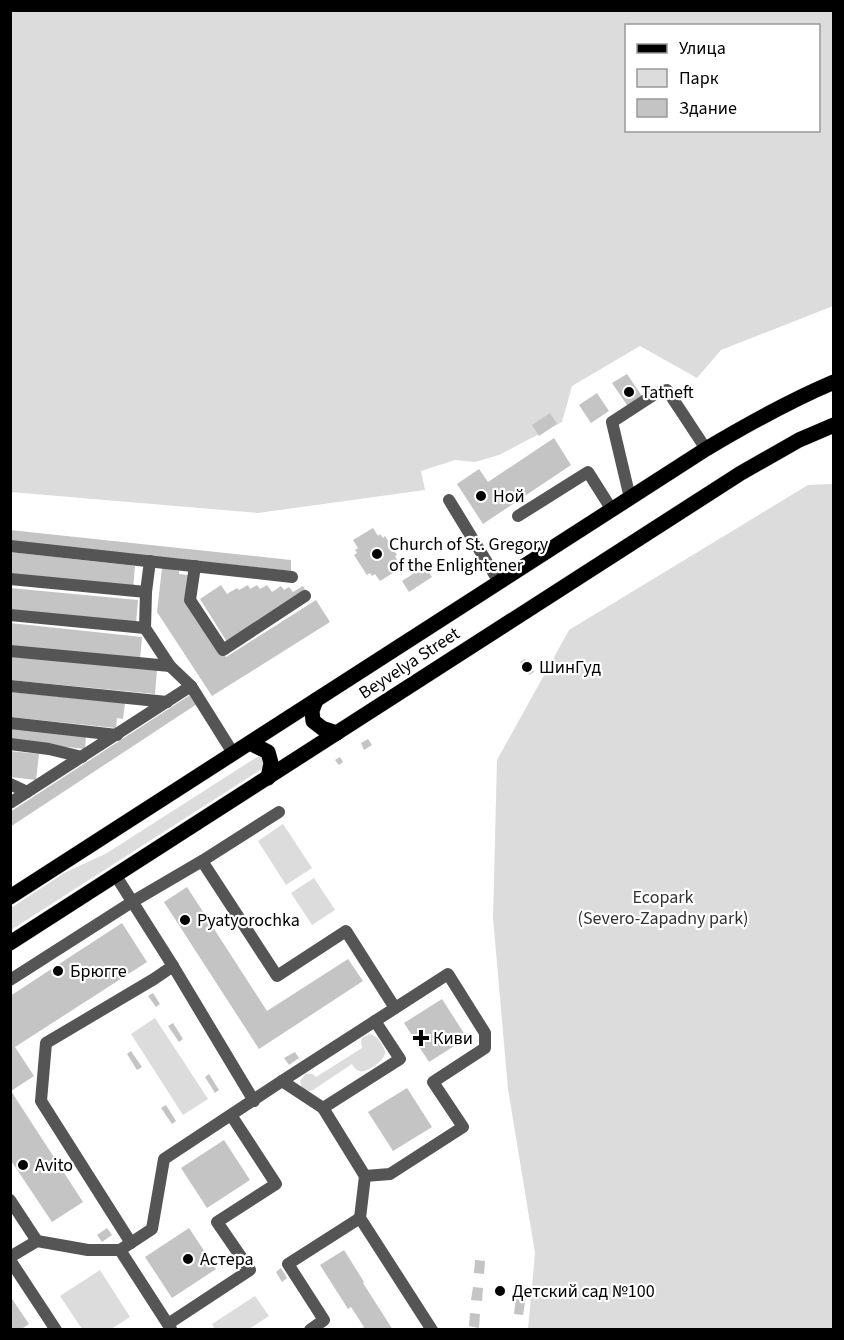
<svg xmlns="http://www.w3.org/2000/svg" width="844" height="1340" font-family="'Source Sans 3',sans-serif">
	<rect width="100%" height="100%" fill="#fff"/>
	<g fill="#dcdcdc" fill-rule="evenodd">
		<path d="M10,11h823v295l-112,44 -24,28 -57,-32 -68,40 -10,36 -63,33 -24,7 -20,-2 -34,11 4,19 -167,23 -247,-21zM626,26h192v104h-192z"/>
		<polygon points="833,484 833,1329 528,1329 535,1253 508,1089 493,918 497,760 569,630 808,485"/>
		<polygon points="257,757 261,757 264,760 264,765 262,769 11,930 11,908 64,873 107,853"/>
		<polygon points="283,824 312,868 286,885 258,841"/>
		<polygon points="314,878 335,910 312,925 291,893"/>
		<polygon points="155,1018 208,1099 183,1115 131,1034"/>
		<path d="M370,1034c6,2 7,4 11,9 1,3 4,6 4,9 1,8 -19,22 -26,19 -3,-1 -6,-5 -7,-7l-39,26 -4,1 -7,-3 -2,-7 5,-7h8l3,3 46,-29 -1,-6 1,-4z"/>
		<polygon points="100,1270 130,1317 111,1329 82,1329 60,1296"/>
		<polygon points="255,1296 269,1316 249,1329 215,1329 212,1324"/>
	</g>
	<g fill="#c4c4c4">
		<polygon points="627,374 644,399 629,408 612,383"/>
		<polygon points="597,393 609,411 591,423 579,405"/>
		<polygon points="550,413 557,424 539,436 532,425"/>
		<polygon points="554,438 571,465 483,524 457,484 479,469 488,482"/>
		<polygon points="373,528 378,536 380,534 383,538 385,536 397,555 395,556 397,560 394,561 399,569 380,581 375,574 372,576 370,573 367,575 354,555 357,553 355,550 358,548 353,540"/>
		<polygon points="10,530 291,560 291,571 10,541"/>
		<polygon points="10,552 135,566 133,589 10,576"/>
		<polygon points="425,566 432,577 409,592 402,581"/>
		<polygon points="162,568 179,571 179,574 188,575 189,603 226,657 316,600 330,622 212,696 157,612"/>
		<polygon points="221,585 227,594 237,588 239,590 248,585 250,589 257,585 260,589 267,585 272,592 281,586 284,590 289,587 293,592 303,586 306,591 227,642 200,599"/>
		<polygon points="10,588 138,600 136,624 10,611"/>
		<polygon points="10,623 142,637 140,660 10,646"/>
		<polygon points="10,656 157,670 155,694 10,680"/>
		<polygon points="525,659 534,672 529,675 520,662"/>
		<polygon points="10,692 125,703 123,719 117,718 116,728 10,717"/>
		<polygon points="190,695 197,704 10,827 10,812"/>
		<polygon points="10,728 86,737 85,749 10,741"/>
		<polygon points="368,739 372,745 364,750 361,743"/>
		<polygon points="10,751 39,754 36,780 10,777"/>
		<polygon points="340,757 343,762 339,765 335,760"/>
		<polygon points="187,887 267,1011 348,959 363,981 259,1049 164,902"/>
		<polygon points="122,923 147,962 15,1047 34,1076 11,1091 83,1202 52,1222 10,1159 10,996"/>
		<polygon points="153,993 160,1004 156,1007 148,996"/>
		<polygon points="442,999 467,1038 429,1062 404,1023"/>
		<polygon points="173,1023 183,1039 179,1042 168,1026"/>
		<polygon points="131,1051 142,1067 137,1070 127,1054"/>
		<polygon points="295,1052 299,1058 289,1065 284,1058"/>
		<polygon points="209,1074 219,1090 215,1093 205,1077"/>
		<polygon points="407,1088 432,1127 393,1151 368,1112"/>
		<polygon points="166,1105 176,1121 172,1124 161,1108"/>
		<polygon points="224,1140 250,1180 207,1208 181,1168"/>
		<polygon points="107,1228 112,1235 102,1242 97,1235"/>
		<polygon points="189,1228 216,1269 172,1298 145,1257"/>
		<polygon points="344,1250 364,1282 363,1283 393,1330 360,1330 364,1327 351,1307 348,1309 320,1265"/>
		<polygon points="475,1260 485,1261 484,1274 474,1273"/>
		<polygon points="281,1268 287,1278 282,1282 276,1272"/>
		<polygon points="473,1287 483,1288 482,1301 471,1300"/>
		<polygon points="517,1288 527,1290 523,1315 514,1314"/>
		<polygon points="10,1296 29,1324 20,1330 10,1330"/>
		<polygon points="470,1313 480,1314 479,1328 469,1326"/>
	</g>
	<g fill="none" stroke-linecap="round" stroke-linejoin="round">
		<g stroke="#dbdbdb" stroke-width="16">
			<g id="major">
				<polyline points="316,700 312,711 313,721 322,728 337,733"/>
				<polyline points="250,743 268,752 271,763 268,778"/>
				<path d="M10,897l696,-448c42,-25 83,-48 128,-67"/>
				<polyline points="10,943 741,473 799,440 834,425"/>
			</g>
		</g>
		<g stroke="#555" stroke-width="12">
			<polyline points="630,498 612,422 655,394 667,390 706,449"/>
			<polyline points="449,500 499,582"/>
			<polyline points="518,516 588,472 612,510"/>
			<polyline points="10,546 292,577"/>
			<polyline points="150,561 146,592 145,628 170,666 191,686 233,753"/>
			<polyline points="195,566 190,600 223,650 305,596"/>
			<polyline points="10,579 146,592"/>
			<polyline points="10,615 145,628"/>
			<polyline points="10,651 170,666"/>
			<polyline points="10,686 167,702"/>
			<polyline points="10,723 117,735"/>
			<polyline points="10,744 49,749 82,757"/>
			<polyline points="10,784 27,792"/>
			<polyline points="10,803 191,686"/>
			<polyline points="202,861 277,976 346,931 395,1008"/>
			<polyline points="116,876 173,966 254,1101"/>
			<polyline points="10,980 132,902 202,861 279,812"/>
			<polyline points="282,1081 323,1108 400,1059 375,1021"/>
			<polyline points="323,1108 365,1176"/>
			<polyline points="10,1200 37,1241"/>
			<polyline points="131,1243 41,1101 46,1043 154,979 173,966"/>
			<polyline points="120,1250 171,1329"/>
			<polyline points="10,1257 37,1241 88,1250 120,1250 152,1229 164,1159 282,1081 448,974 485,1033 485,1048 433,1082 463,1127 390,1174 365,1176 360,1218 432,1330"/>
			<polyline points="10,1260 56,1330"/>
			<polyline points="168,1324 250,1270 217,1222 276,1184 231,1115"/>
			<polyline points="310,1330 324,1320 288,1264 360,1218"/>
		</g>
		<use href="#major" stroke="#000" stroke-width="15"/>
	</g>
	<g fill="#000" stroke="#fff" stroke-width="2">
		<circle cx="629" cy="392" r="6"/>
		<circle cx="481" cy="496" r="6"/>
		<circle cx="377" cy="554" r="6"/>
		<circle cx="527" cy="667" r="6"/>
		<circle cx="185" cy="920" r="6"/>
		<circle cx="58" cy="971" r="6"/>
		<path d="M418 1029h6v6h6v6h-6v6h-6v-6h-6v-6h6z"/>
		<circle cx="23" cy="1165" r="6"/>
		<circle cx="188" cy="1259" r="6"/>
		<circle cx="500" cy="1291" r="6"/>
	</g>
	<g text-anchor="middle" stroke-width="4.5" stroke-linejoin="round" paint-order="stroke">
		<g font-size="18" fill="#000" stroke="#fff" text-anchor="start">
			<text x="641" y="398">Tatneft</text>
			<text x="493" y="502">Ной</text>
			<text x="389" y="550">Church of St. Gregory<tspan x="389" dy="21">of the Enlightener</tspan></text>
			<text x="539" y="673">ШинГуд</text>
			<text x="197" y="926">Pyatyorochka</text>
			<text x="70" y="977">Брюгге</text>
			<text x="433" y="1044">Киви</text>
			<text x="35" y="1171">Avito</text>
			<text x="200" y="1265">Астера</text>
			<text x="512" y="1297">Детский сад №100</text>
		</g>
		<g font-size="18" fill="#000" stroke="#fff">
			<text transform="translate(409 663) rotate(-33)" y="6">Beyvelya Street</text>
		</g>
		<g font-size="18" fill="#333" stroke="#fff">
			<text x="663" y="903">Ecopark<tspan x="663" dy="21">(Severo-Zapadny park)</tspan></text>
		</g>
	</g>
	<rect width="844" height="1340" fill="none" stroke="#000000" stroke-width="24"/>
	<rect x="625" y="24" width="195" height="108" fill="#ffffff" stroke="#999999" stroke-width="1.5"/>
	<rect x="637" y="44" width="30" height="9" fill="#000000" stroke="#999999" stroke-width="1.5"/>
	<text x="679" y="54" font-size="18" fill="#000000">Улица</text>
	<rect x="637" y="69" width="30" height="18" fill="#dcdcdc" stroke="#999999" stroke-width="1.5"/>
	<text x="679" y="84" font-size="18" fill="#000000">Парк</text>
	<rect x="637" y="99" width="30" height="18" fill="#c4c4c4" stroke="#999999" stroke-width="1.5"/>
	<text x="679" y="114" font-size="18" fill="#000000">Здание</text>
</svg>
